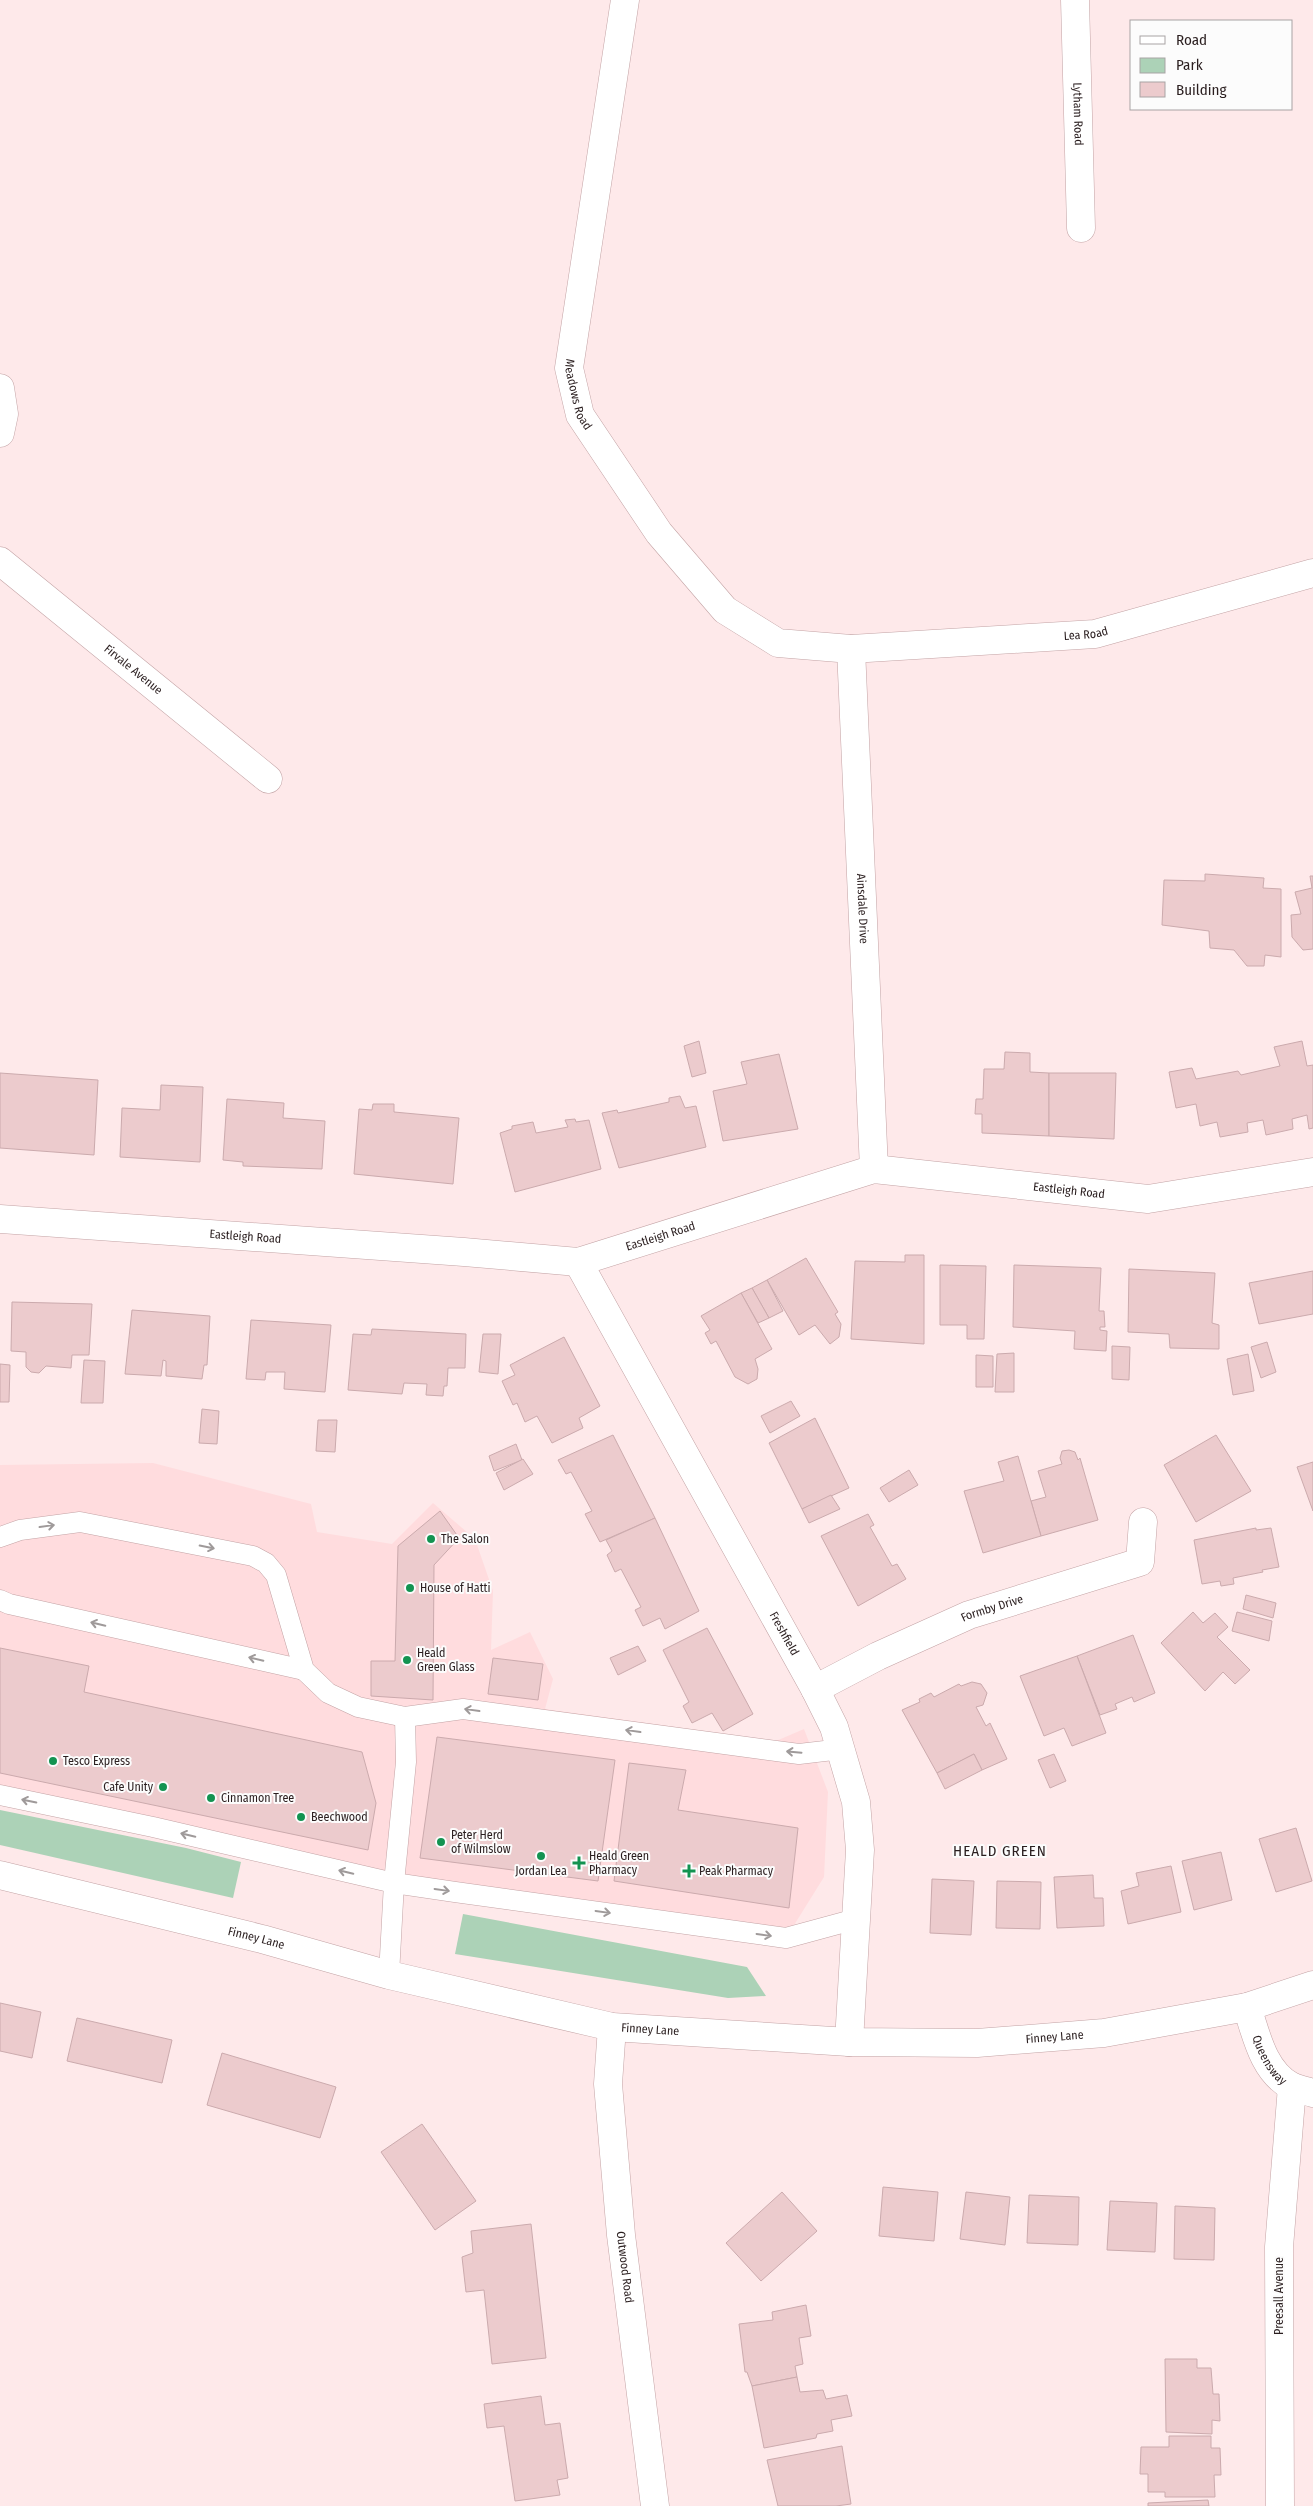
<svg xmlns="http://www.w3.org/2000/svg" width="1313" height="2506" font-family="'Fira Sans Condensed',sans-serif">
	<rect width="100%" height="100%" fill="#fee9ea"/>
	<polygon fill="#ffdcde" points="153,1463 311,1504 317,1532 392,1544 433,1503 475,1539 493,1591 491,1650 530,1632 553,1679 545,1709 776,1741 804,1729 828,1792 824,1877 786,1938 455,1892 0,1804 0,1465"/>
	<g fill="#acd2b7">
		<polygon points="0,1810 186,1848 241,1862 233,1898 0,1845"/>
		<polygon points="463,1914 747,1967 766,1996 728,1998 455,1954"/>
	</g>
	<g fill="#eccbcd" stroke="#cbaaad">
		<polygon points="1205,874 1264,878 1263,888 1281,889 1281,957 1265,955 1264,966 1247,966 1234,950 1210,948 1209,931 1162,925 1164,880 1205,881"/>
		<polygon points="1310,876 1313,876 1313,949 1303,950 1292,937 1291,915 1301,914 1295,892 1312,888"/>
		<polygon points="699,1041 706,1073 692,1077 684,1046"/>
		<polygon points="1302,1041 1307,1066 1313,1065 1313,1128 1309,1129 1307,1115 1292,1119 1293,1129 1266,1135 1263,1120 1247,1123 1248,1132 1220,1137 1217,1122 1200,1126 1196,1104 1176,1108 1169,1072 1192,1068 1196,1079 1238,1071 1241,1075 1280,1066 1274,1047"/>
		<polygon points="1005,1052 1030,1053 1030,1072 1049,1073 1049,1136 982,1133 982,1114 975,1114 976,1099 983,1099 984,1069 1004,1069"/>
		<polygon points="779,1054 798,1129 723,1141 713,1091 747,1084 741,1062"/>
		<polygon points="0,1073 98,1080 94,1155 0,1148"/>
		<polygon points="1049,1073 1116,1073 1114,1139 1049,1136"/>
		<polygon points="161,1085 203,1087 200,1162 120,1157 122,1108 160,1110"/>
		<polygon points="680,1096 685,1108 696,1106 706,1147 619,1168 602,1113 617,1110 618,1113 669,1102 669,1098"/>
		<polygon points="227,1099 284,1103 283,1118 325,1121 322,1169 243,1166 243,1162 223,1160"/>
		<polygon points="373,1104 394,1104 394,1112 459,1118 453,1184 354,1174 359,1109 372,1110"/>
		<polygon points="575,1119 576,1122 589,1120 601,1169 515,1192 500,1133 512,1129 512,1126 533,1122 536,1133 568,1127 565,1120"/>
		<polygon points="905,1255 924,1255 924,1344 851,1339 855,1261 905,1262"/>
		<polygon points="806,1258 838,1312 835,1314 841,1324 839,1337 830,1344 815,1325 799,1335 767,1280"/>
		<polygon points="940,1265 986,1266 984,1339 967,1339 967,1325 940,1325"/>
		<polygon points="1014,1265 1101,1268 1099,1311 1104,1311 1105,1327 1100,1327 1100,1330 1107,1331 1106,1351 1074,1349 1075,1331 1013,1327"/>
		<polygon points="1129,1269 1215,1273 1212,1323 1219,1325 1219,1349 1170,1348 1169,1334 1128,1332"/>
		<polygon points="1313,1271 1313,1314 1259,1324 1249,1283"/>
		<polygon points="767,1280 783,1311 769,1318 752,1288"/>
		<polygon points="752,1288 769,1318 758,1323 741,1293"/>
		<polygon points="741,1293 772,1349 755,1359 758,1369 757,1379 748,1384 735,1377 716,1341 711,1344 705,1333 710,1330 701,1316"/>
		<polygon points="12,1302 92,1304 89,1355 72,1355 71,1368 46,1366 39,1373 31,1372 26,1367 26,1352 11,1351"/>
		<polygon points="132,1310 210,1316 207,1365 204,1365 202,1379 166,1376 166,1361 163,1360 161,1376 125,1374"/>
		<polygon points="251,1320 331,1325 325,1392 284,1389 285,1372 266,1372 265,1380 246,1379"/>
		<polygon points="372,1329 466,1334 465,1368 448,1368 447,1386 444,1386 443,1396 426,1395 427,1384 404,1383 402,1394 348,1390 353,1334 371,1335"/>
		<polygon points="483,1334 501,1334 498,1374 479,1372"/>
		<polygon points="564,1337 600,1406 579,1418 583,1428 552,1443 537,1416 525,1422 517,1403 513,1405 502,1381 515,1375 510,1365"/>
		<polygon points="1267,1342 1276,1372 1261,1378 1251,1347"/>
		<polygon points="1112,1346 1130,1347 1129,1380 1112,1379"/>
		<polygon points="1014,1353 1014,1392 995,1392 997,1354"/>
		<polygon points="1248,1354 1254,1391 1233,1395 1227,1359"/>
		<polygon points="976,1355 993,1356 993,1387 976,1387"/>
		<polygon points="84,1360 105,1361 103,1403 81,1403"/>
		<polygon points="0,1364 10,1365 9,1402 0,1402"/>
		<polygon points="791,1401 800,1416 770,1433 761,1416"/>
		<polygon points="202,1409 219,1411 217,1444 199,1443"/>
		<polygon points="815,1418 849,1488 802,1509 769,1443"/>
		<polygon points="318,1420 337,1420 335,1452 316,1451"/>
		<polygon points="613,1435 655,1518 600,1542 585,1514 592,1511 571,1472 566,1474 558,1460"/>
		<polygon points="1216,1435 1251,1491 1196,1522 1164,1465"/>
		<polygon points="516,1444 522,1460 494,1471 489,1456"/>
		<polygon points="1069,1450 1075,1452 1078,1460 1080,1458 1098,1520 1041,1536 1031,1501 1046,1497 1038,1471 1062,1464 1060,1458 1062,1451"/>
		<polygon points="1018,1456 1041,1536 983,1553 964,1491 1004,1481 998,1462"/>
		<polygon points="523,1459 533,1474 504,1490 496,1473"/>
		<polygon points="1313,1462 1313,1511 1297,1467"/>
		<polygon points="909,1470 918,1485 889,1502 880,1488"/>
		<polygon points="831,1495 840,1509 809,1523 802,1509"/>
		<polygon points="440,1511 459,1538 434,1565 433,1700 371,1696 371,1661 395,1661 398,1546"/>
		<polygon points="868,1514 874,1525 870,1527 892,1566 897,1564 906,1579 858,1606 821,1536"/>
		<polygon points="655,1518 699,1611 665,1629 660,1618 643,1626 635,1610 641,1607 621,1569 615,1572 607,1555 612,1551 606,1540"/>
		<polygon points="1256,1528 1256,1530 1271,1528 1279,1567 1262,1570 1263,1572 1233,1578 1234,1584 1221,1586 1220,1581 1202,1584 1194,1540"/>
		<polygon points="1246,1595 1276,1603 1273,1618 1243,1609"/>
		<polygon points="1193,1612 1203,1623 1215,1613 1228,1627 1217,1637 1250,1670 1235,1684 1223,1672 1205,1691 1161,1643"/>
		<polygon points="1237,1612 1272,1621 1269,1641 1232,1631"/>
		<polygon points="707,1628 753,1714 723,1731 712,1713 692,1723 683,1706 689,1702 663,1650"/>
		<polygon points="1133,1635 1155,1693 1134,1702 1132,1697 1115,1704 1117,1709 1100,1715 1077,1656"/>
		<polygon points="638,1646 646,1661 618,1675 610,1658"/>
		<polygon points="0,1648 89,1666 84,1692 362,1752 376,1803 368,1850 0,1773"/>
		<polygon points="1077,1656 1106,1733 1072,1746 1064,1728 1044,1736 1020,1676"/>
		<polygon points="493,1658 543,1664 538,1700 488,1694"/>
		<polygon points="972,1682 981,1684 987,1693 983,1705 976,1707 986,1726 990,1723 1007,1759 982,1770 974,1754 937,1773 902,1710 920,1702 919,1699 931,1693 934,1697 959,1684 961,1686"/>
		<polygon points="437,1737 615,1760 598,1881 420,1858"/>
		<polygon points="974,1754 982,1770 945,1789 937,1773"/>
		<polygon points="1054,1754 1066,1781 1050,1788 1038,1760"/>
		<polygon points="629,1763 686,1770 678,1810 798,1828 789,1908 614,1881"/>
		<polygon points="1296,1828 1312,1881 1276,1892 1259,1839"/>
		<polygon points="1221,1852 1232,1900 1194,1910 1182,1861"/>
		<polygon points="1171,1866 1181,1912 1128,1924 1121,1891 1139,1886 1136,1873"/>
		<polygon points="1093,1875 1094,1898 1103,1898 1104,1926 1057,1928 1054,1877"/>
		<polygon points="932,1879 974,1881 971,1935 930,1933"/>
		<polygon points="997,1881 1041,1882 1040,1929 996,1928"/>
		<polygon points="0,2003 41,2012 32,2058 0,2051"/>
		<polygon points="77,2018 172,2040 162,2083 67,2061"/>
		<polygon points="222,2053 336,2087 320,2138 207,2105"/>
		<polygon points="422,2124 476,2201 435,2230 381,2152"/>
		<polygon points="883,2187 938,2192 934,2241 879,2236"/>
		<polygon points="782,2192 817,2231 761,2281 726,2243"/>
		<polygon points="966,2192 1010,2197 1005,2245 960,2239"/>
		<polygon points="1029,2195 1079,2197 1078,2245 1027,2243"/>
		<polygon points="1110,2201 1157,2203 1155,2252 1107,2250"/>
		<polygon points="1175,2206 1215,2208 1214,2260 1174,2259"/>
		<polygon points="531,2224 546,2358 492,2364 484,2290 466,2292 462,2257 473,2253 471,2231"/>
		<polygon points="806,2305 811,2336 799,2338 803,2364 795,2366 797,2377 752,2386 747,2372 745,2372 739,2324 773,2320 772,2312"/>
		<polygon points="1165,2359 1197,2359 1197,2368 1211,2368 1213,2394 1219,2394 1220,2421 1212,2420 1212,2434 1166,2432"/>
		<polygon points="797,2377 800,2392 823,2390 826,2399 847,2395 852,2416 831,2420 833,2431 817,2434 816,2438 764,2448 752,2386"/>
		<polygon points="541,2396 545,2425 560,2423 568,2478 557,2480 560,2495 515,2501 504,2426 487,2428 484,2404"/>
		<polygon points="1169,2436 1211,2436 1211,2448 1220,2448 1221,2475 1214,2475 1215,2497 1165,2497 1165,2492 1148,2492 1148,2474 1140,2474 1141,2447 1169,2447"/>
		<polygon points="842,2446 851,2504 836,2506 778,2506 767,2460"/>
		<polygon points="1208,2500 1209,2506 1148,2506 1148,2503"/>
	</g>
	<g fill="none" stroke-linecap="round" stroke-linejoin="round">
		<g stroke="#c3a3a5" stroke-width="21">
			<g id="lane">
				<polyline points="0,1537 20,1530 80,1522 253,1556 266,1563 276,1575 304,1670 328,1693 358,1707 405,1717 463,1709 799,1754 842,1749"/>
				<polyline points="0,1600 9,1604 304,1670"/>
				<polyline points="0,1795 153,1827 394,1883 455,1892 786,1938 856,1919"/>
				<polyline points="389,1975 394,1883 406,1762 405,1717"/>
			</g>
		</g>
		<g stroke="#c3a3a5" stroke-width="29">
			<g id="street">
				<path id="s1" d="M625,0l-56,368 11,47 79,118 66,77 53,33 73,6 244,-15 218,-61"/>
				<path id="s2" d="M1075,0l6,228"/>
				<polyline points="0,388 4,414 0,433"/>
				<path id="s3" d="M0,561l268,218"/>
				<path id="s4" d="M851,649l23,520"/>
				<path id="s5" d="M0,1219l464,33 114,10 296,-93 274,30 165,-27"/>
				<path id="s6" d="M578,1262l237,427 19,38 22,75 4,48 -11,192"/>
				<path id="s7" d="M815,1689l63,-33 91,-41 171,-53 3,-40"/>
				<path id="s8" d="M1247,2007c9,27 16,64 44,79 6,3 15,5 22,7"/>
				<polyline points="1280,2506 1279,2247 1292,2087"/>
			</g>
		</g>
		<g stroke="#c3a3a5" stroke-width="29">
			<g id="secondary">
				<path id="s9" d="M0,1875l262,64 127,36 223,52 237,15 128,1 127,-10 143,-26 66,-22"/>
				<path id="s10" d="M612,2027l-4,57 13,151 34,271"/>
			</g>
		</g>
		<use href="#lane" stroke="#fff" stroke-width="20"/>
		<use href="#street" stroke="#fff" stroke-width="28"/>
		<use href="#secondary" stroke="#fff" stroke-width="28"/>
	</g>
	<defs><path id="oneway-shaft" d="M-6 0H5M1.5-3L5.5 0L1.5 3" fill="none" stroke-width="1.6" stroke-linecap="round" stroke-linejoin="round" transform="scale(1.25)"/></defs>
	<g stroke="#9f9a9a">
		<use href="#oneway-shaft" transform="translate(47 1526) rotate(-8)"/>
		<use href="#oneway-shaft" transform="translate(207 1547) rotate(11)"/>
		<use href="#oneway-shaft" transform="translate(98 1624) rotate(-167)"/>
		<use href="#oneway-shaft" transform="translate(256 1659) rotate(-167)"/>
		<use href="#oneway-shaft" transform="translate(472 1710) rotate(-172)"/>
		<use href="#oneway-shaft" transform="translate(633 1731) rotate(-172)"/>
		<use href="#oneway-shaft" transform="translate(794 1752) rotate(-175)"/>
		<use href="#oneway-shaft" transform="translate(29 1801) rotate(-168)"/>
		<use href="#oneway-shaft" transform="translate(188 1835) rotate(-167)"/>
		<use href="#oneway-shaft" transform="translate(346 1872) rotate(-167)"/>
		<use href="#oneway-shaft" transform="translate(442 1890) rotate(8)"/>
		<use href="#oneway-shaft" transform="translate(603 1912) rotate(8)"/>
		<use href="#oneway-shaft" transform="translate(764 1935) rotate(8)"/>
	</g>
	<g fill="#139351" stroke="#fcfcfc" stroke-width="2">
		<circle cx="431" cy="1539" r="5"/>
		<circle cx="410" cy="1588" r="5"/>
		<circle cx="407" cy="1660" r="5"/>
		<circle cx="53" cy="1761" r="5"/>
		<circle cx="163" cy="1787" r="5"/>
		<circle cx="211" cy="1798" r="5"/>
		<circle cx="301" cy="1817" r="5"/>
		<circle cx="441" cy="1842" r="5"/>
		<circle cx="541" cy="1856" r="5"/>
		<path d="M576.5 1855.5h5v5h5v5h-5v5h-5v-5h-5v-5h5z"/>
		<path d="M686.5 1863.5h5v5h5v5h-5v5h-5v-5h-5v-5h5z"/>
	</g>
	<g text-anchor="middle" stroke-width="4" stroke-linejoin="round" paint-order="stroke">
		<g font-size="12" fill="#2a1e1f" stroke="#fcfcfc">
			<text dy="4" stroke="none"><textPath href="#s2" startOffset="114">Lytham Road</textPath></text>
			<text dy="4" stroke="none"><textPath href="#s1" startOffset="400">Meadows Road</textPath></text>
			<text dy="4" stroke="none"><textPath href="#s1" startOffset="1035">Lea Road</textPath></text>
			<text dy="4" stroke="none"><textPath href="#s3" startOffset="172">Firvale Avenue</textPath></text>
			<text dy="4" stroke="none"><textPath href="#s4" startOffset="260">Ainsdale Drive</textPath></text>
			<text dy="4" stroke="none"><textPath href="#s5" startOffset="1086">Eastleigh Road</textPath></text>
			<text dy="4" stroke="none"><textPath href="#s5" startOffset="666">Eastleigh Road</textPath></text>
			<text dy="4" stroke="none"><textPath href="#s5" startOffset="246">Eastleigh Road</textPath></text>
			<text dy="4" stroke="none"><textPath href="#s7" startOffset="195">Formby Drive</textPath></text>
			<text dy="4" stroke="none"><textPath href="#s6" startOffset="425">Freshfield</textPath></text>
			<text dy="4" stroke="none"><textPath href="#s9" startOffset="264">Finney Lane</textPath></text>
			<text dy="4" stroke="none"><textPath href="#s9" startOffset="669">Finney Lane</textPath></text>
			<text dy="4" stroke="none"><textPath href="#s9" startOffset="1074">Finney Lane</textPath></text>
			<text dy="4" stroke="none"><textPath href="#s8" startOffset="58">Queensway</textPath></text>
			<text dy="4" stroke="none"><textPath href="#s10" startOffset="241">Outwood Road</textPath></text>
			<text transform="translate(1279 2296) rotate(-90)" y="4">Preesall Avenue</text>
		</g>
		<g font-size="12" fill="#2a1e1f" stroke="#fcfcfc" text-anchor="start">
			<text x="441" y="1543">The Salon</text>
			<text x="420" y="1592">House of Hatti</text>
			<text x="417" y="1657">Heald<tspan x="417" dy="14">Green Glass</tspan></text>
			<text x="63" y="1765">Tesco Express</text>
			<text x="153" y="1791" text-anchor="end">Cafe Unity</text>
			<text x="221" y="1802">Cinnamon Tree</text>
			<text x="311" y="1821">Beechwood</text>
			<text x="451" y="1839">Peter Herd<tspan x="451" dy="14">of Wilmslow</tspan></text>
			<text x="589" y="1860">Heald Green<tspan x="589" dy="14">Pharmacy</tspan></text>
			<text x="541" y="1875" text-anchor="middle">Jordan Lea</text>
			<text x="699" y="1875">Peak Pharmacy</text>
		</g>
		<g font-size="15" letter-spacing="1" fill="#2a1e1f" stroke="#fcfcfc">
			<text x="1000" y="1856">HEALD GREEN</text>
		</g>
	</g>
	<rect x="1130" y="20" width="162" height="90" fill="#fcfcfc" stroke="#a8a3a4"/>
	<rect x="1140" y="36" width="25" height="8" fill="#ffffff" stroke="#a8a3a4"/>
	<text x="1176" y="45" font-size="15" fill="#2a1e1f">Road</text>
	<rect x="1140" y="58" width="25" height="15" fill="#acd2b7" stroke="#a8a3a4"/>
	<text x="1176" y="70" font-size="15" fill="#2a1e1f">Park</text>
	<rect x="1140" y="82" width="25" height="15" fill="#eccbcd" stroke="#a8a3a4"/>
	<text x="1176" y="95" font-size="15" fill="#2a1e1f">Building</text>
</svg>
